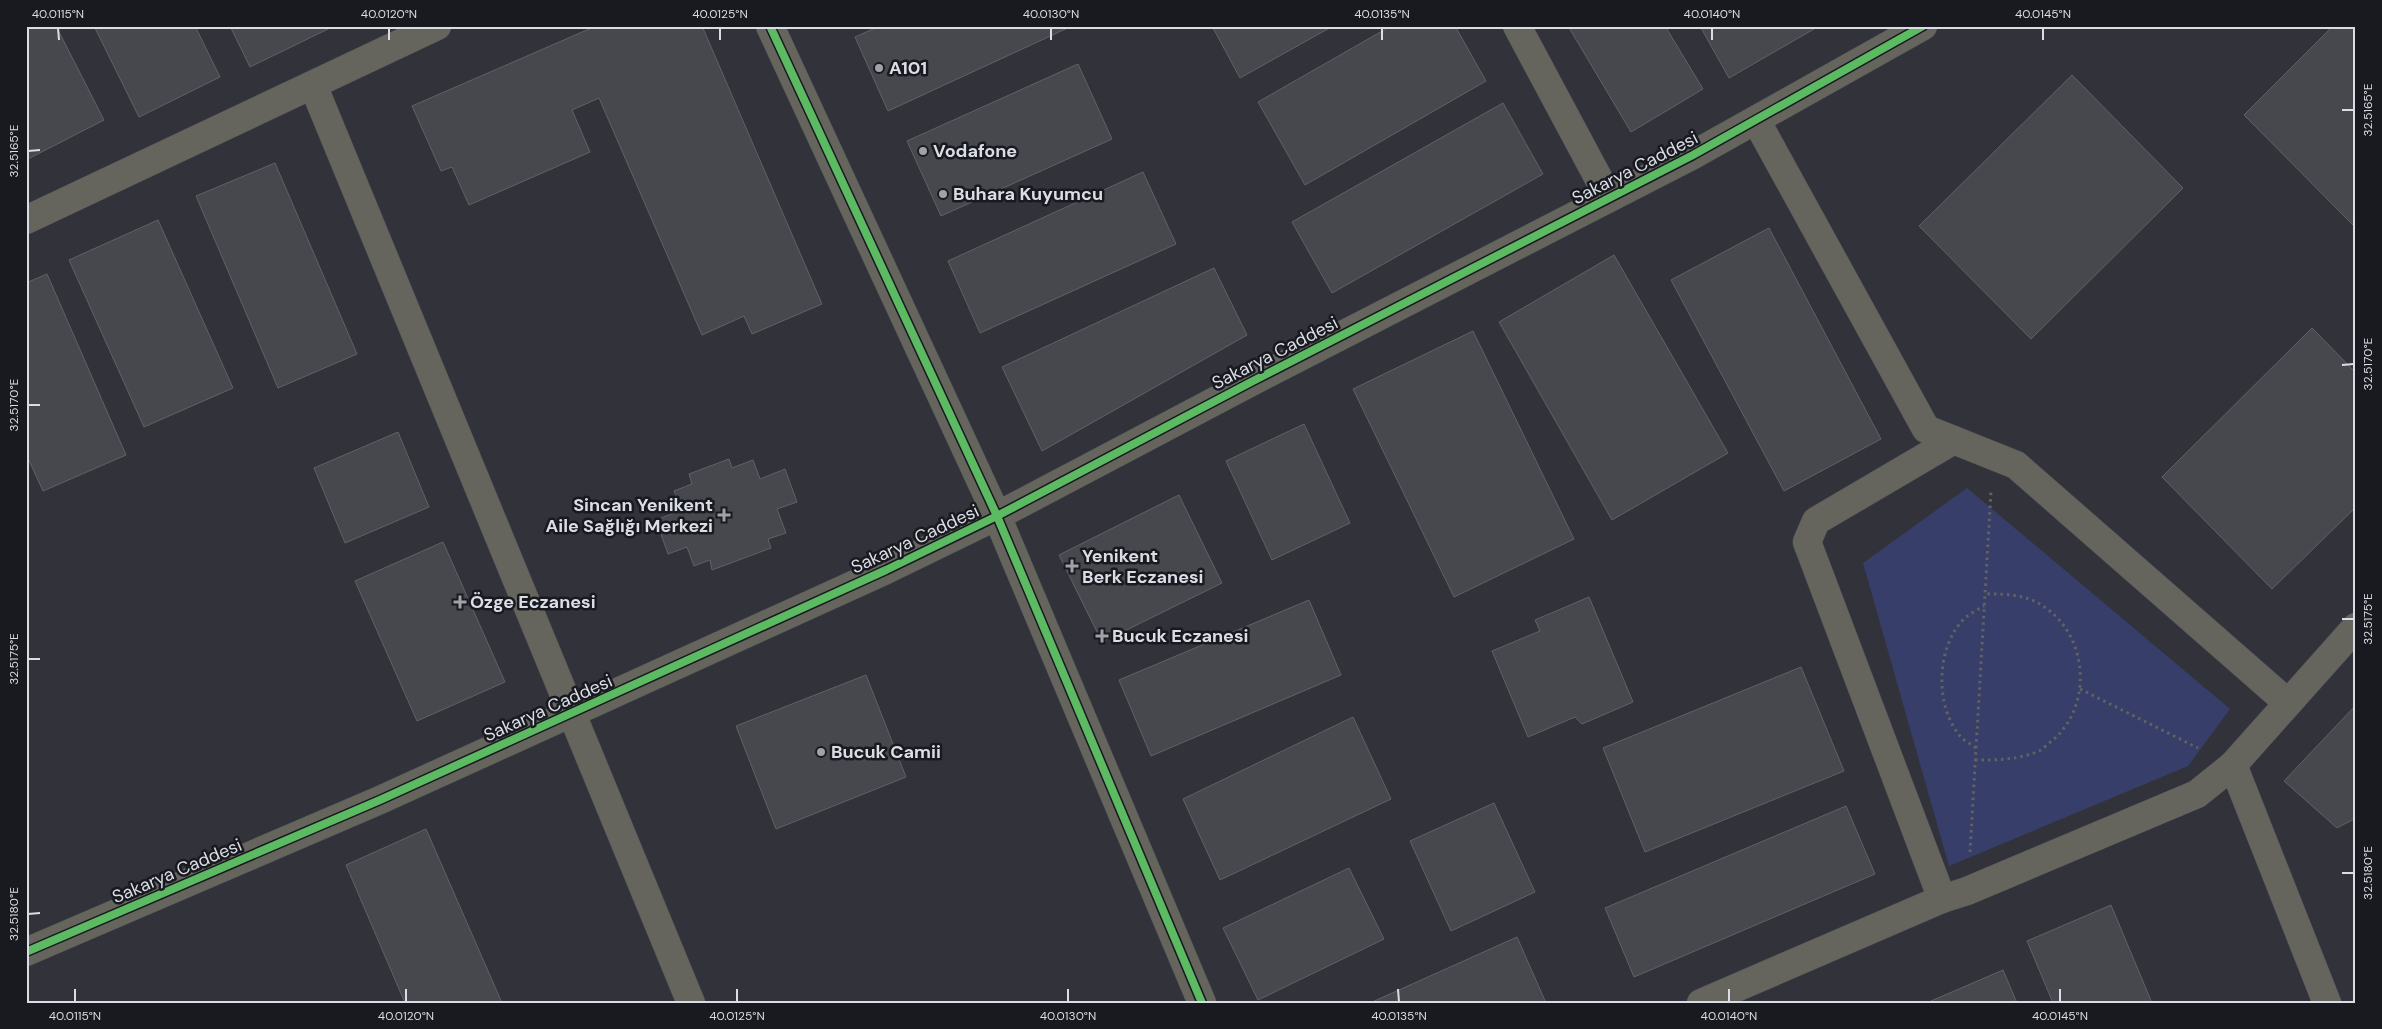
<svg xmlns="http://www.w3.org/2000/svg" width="2382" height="1029" font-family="'DM Sans',sans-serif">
	<rect width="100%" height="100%" fill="#32333a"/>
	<polygon fill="#373e6a" points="1967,488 2230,709 2188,766 1949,866 1863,563"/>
	<g fill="#47484e" stroke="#606268">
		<polygon points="26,26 56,26 104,120 26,160"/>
		<polygon points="94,26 195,26 220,77 139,117"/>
		<polygon points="230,26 327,26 328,29 250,67"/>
		<polygon points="596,26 702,26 822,304 752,334 744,316 702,335 599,98 572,110 590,152 469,205 452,167 441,171 412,106"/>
		<polygon points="880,26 1072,26 888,111 855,37"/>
		<polygon points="1212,26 1333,26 1240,78"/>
		<polygon points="1391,26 1455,26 1486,81 1305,185 1258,102"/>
		<polygon points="1568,26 1665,26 1703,89 1631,132"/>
		<polygon points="1700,26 1812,26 1814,29 1729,78"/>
		<polygon points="2333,26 2356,26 2356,228 2244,115"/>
		<polygon points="1078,64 1112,139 941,216 907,141"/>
		<polygon points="2072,75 2183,188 2031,339 1919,226"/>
		<polygon points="1503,103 1543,174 1332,293 1292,222"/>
		<polygon points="275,163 357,354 278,388 196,196"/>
		<polygon points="1143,172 1176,244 980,333 948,261"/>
		<polygon points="158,220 233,388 144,427 69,260"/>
		<polygon points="1769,228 1881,439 1784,491 1671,280"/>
		<polygon points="1614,255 1728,453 1612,520 1499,322"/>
		<polygon points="1214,268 1247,335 1042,451 1002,367"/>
		<polygon points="47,274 126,455 43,491 26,454 26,283"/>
		<polygon points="2312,328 2356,373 2356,507 2272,589 2162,477"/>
		<polygon points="1473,331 1574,539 1454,597 1353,389"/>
		<polygon points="1304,424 1350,523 1272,560 1226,461"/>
		<polygon points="398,432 429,507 345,543 314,468"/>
		<polygon points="729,459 732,468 753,460 760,479 785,469 797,502 777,509 786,533 768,539 771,548 712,570 710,560 694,566 687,547 668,554 656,520 682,510 674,491 692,484 689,474"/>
		<polygon points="1179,495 1222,583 1102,642 1059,555"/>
		<polygon points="443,542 505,682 417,721 355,581"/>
		<polygon points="1589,597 1633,702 1582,724 1575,717 1528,737 1492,651 1540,631 1535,620"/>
		<polygon points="1309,600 1341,675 1151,756 1119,680"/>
		<polygon points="1801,667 1844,771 1645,852 1603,748"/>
		<polygon points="866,675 906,777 776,829 736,726"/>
		<polygon points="2356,705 2356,818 2337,828 2284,781"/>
		<polygon points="1353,717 1391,799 1220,880 1183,799"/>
		<polygon points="1494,803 1535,892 1451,931 1410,841"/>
		<polygon points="1846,806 1875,874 1634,977 1605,908"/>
		<polygon points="426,829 502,1003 405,1003 346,865"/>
		<polygon points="1349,868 1384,939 1258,1000 1223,928"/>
		<polygon points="2111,905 2152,1003 2053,1003 2027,941"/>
		<polygon points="1517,937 1546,1003 1370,1003"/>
		<polygon points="2003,970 2017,1003 1932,1003 1931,1001"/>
	</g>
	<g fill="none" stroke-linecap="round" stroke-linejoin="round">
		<g stroke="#4e4f55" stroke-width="29">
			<g id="minor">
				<polyline points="770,26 997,516 1202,1003"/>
				<polyline points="1517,26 1609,198"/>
				<polyline points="313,85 691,1003"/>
				<polyline points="1756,120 1926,429 2016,465 2288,703"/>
				<polyline points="26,220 437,26"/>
				<polyline points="2233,765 2327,1003"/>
				<polyline points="1942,899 1807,542 1816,521 1954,440"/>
				<polyline points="26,952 380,800 886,570 997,516 1253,381 1693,155 1923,26"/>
				<polyline points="1701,1003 1942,899 1967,891 2197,794 2233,765 2356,627"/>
			</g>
		</g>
		<g stroke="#62625f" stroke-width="3" stroke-dasharray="2.5 4" stroke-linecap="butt">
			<polyline points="2080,689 2198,748"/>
			<path d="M1976,748c-5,-4 -12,-7 -16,-12 -25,-30 -24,-86 2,-115 5,-6 15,-11 22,-15"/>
			<path d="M1975,760c22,0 43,0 64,-9 5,-3 10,-8 15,-12 39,-35 34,-104 -11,-133 -18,-12 -37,-12 -58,-12"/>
			<polyline points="1970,852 1991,491"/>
		</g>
		<use href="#minor" stroke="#65655e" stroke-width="28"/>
		<g stroke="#181a20" stroke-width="11">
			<g id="cycleway">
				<polyline points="770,26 997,516 1202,1003"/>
				<polyline points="26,952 380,800 886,570 997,516 1253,381 1693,155 1923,26"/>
			</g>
		</g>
		<use href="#cycleway" stroke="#5cba63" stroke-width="8"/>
	</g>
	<path fill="none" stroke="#dbdde6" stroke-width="2" d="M58,28l1,12M389,28v12M720,28v12M1051,28v12M1382,28v12M1712,28v12M2043,28v12M2342,110h12M28,151l12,-1M2342,365l12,-1M28,405h12M2342,619h12M28,659h12M2342,873h12M28,914l12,-1M75,989v13M406,989v13M737,989v13M1068,989v13M1398,989l1,13M1729,989v13M2060,989v13"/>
	<g fill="#a0a2aa" stroke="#181a20" stroke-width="2">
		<circle cx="879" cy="68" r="5"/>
		<circle cx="923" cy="151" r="5"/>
		<circle cx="943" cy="194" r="5"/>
		<path d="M721.5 507.5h5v5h5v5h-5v5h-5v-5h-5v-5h5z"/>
		<path d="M1069.5 558.5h5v5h5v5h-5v5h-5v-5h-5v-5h5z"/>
		<path d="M457.5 594.5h5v5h5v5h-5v5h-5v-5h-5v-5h5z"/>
		<path d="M1099.5 628.5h5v5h5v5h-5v5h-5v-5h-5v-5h5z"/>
		<circle cx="821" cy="752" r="5"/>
	</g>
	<g text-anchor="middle" stroke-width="5" stroke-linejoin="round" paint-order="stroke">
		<g font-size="18" font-weight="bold" fill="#dbdde6" stroke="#181a20" text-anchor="start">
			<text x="889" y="74">A101</text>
			<text x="933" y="157">Vodafone</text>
			<text x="953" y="200">Buhara Kuyumcu</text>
			<text x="713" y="511" text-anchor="end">Sincan Yenikent<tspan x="713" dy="21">Aile Sağlığı Merkezi</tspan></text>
			<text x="1082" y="562">Yenikent<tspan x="1082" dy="21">Berk Eczanesi</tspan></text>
			<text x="470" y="608">Özge Eczanesi</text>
			<text x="1112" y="642">Bucuk Eczanesi</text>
			<text x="831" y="758">Bucuk Camii</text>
		</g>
		<g font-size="18" fill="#dbdde6" stroke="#181a20">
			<text transform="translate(1635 168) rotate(-27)" y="6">Sakarya Caddesi</text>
			<text transform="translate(1275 353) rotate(-27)" y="6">Sakarya Caddesi</text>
			<text transform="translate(915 539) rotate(-25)" y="6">Sakarya Caddesi</text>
			<text transform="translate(548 708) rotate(-24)" y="6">Sakarya Caddesi</text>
			<text transform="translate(177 871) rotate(-23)" y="6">Sakarya Caddesi</text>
		</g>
	</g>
	<rect width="2382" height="1029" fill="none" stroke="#181a20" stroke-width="55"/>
	<rect x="28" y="28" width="2326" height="974" fill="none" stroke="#dbdde6" stroke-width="2"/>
	<g font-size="12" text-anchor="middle" fill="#dbdde6">
		<text x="58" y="18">40.0115°N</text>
		<text x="389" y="18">40.0120°N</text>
		<text x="720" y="18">40.0125°N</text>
		<text x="1051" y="18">40.0130°N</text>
		<text x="1382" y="18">40.0135°N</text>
		<text x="1712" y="18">40.0140°N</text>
		<text x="2043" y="18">40.0145°N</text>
		<text transform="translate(2368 110) rotate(-90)" y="4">32.5165°E</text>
		<text transform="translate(14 151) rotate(-90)" y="4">32.5165°E</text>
		<text transform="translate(2368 364) rotate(-90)" y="4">32.5170°E</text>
		<text transform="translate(14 405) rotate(-90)" y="4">32.5170°E</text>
		<text transform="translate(2368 619) rotate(-90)" y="4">32.5175°E</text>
		<text transform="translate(14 659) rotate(-90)" y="4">32.5175°E</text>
		<text transform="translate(2368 873) rotate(-90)" y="4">32.5180°E</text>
		<text transform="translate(14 914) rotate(-90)" y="4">32.5180°E</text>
		<text x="75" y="1020">40.0115°N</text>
		<text x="406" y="1020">40.0120°N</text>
		<text x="737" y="1020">40.0125°N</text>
		<text x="1068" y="1020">40.0130°N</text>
		<text x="1399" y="1020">40.0135°N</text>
		<text x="1729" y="1020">40.0140°N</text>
		<text x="2060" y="1020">40.0145°N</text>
	</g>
</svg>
